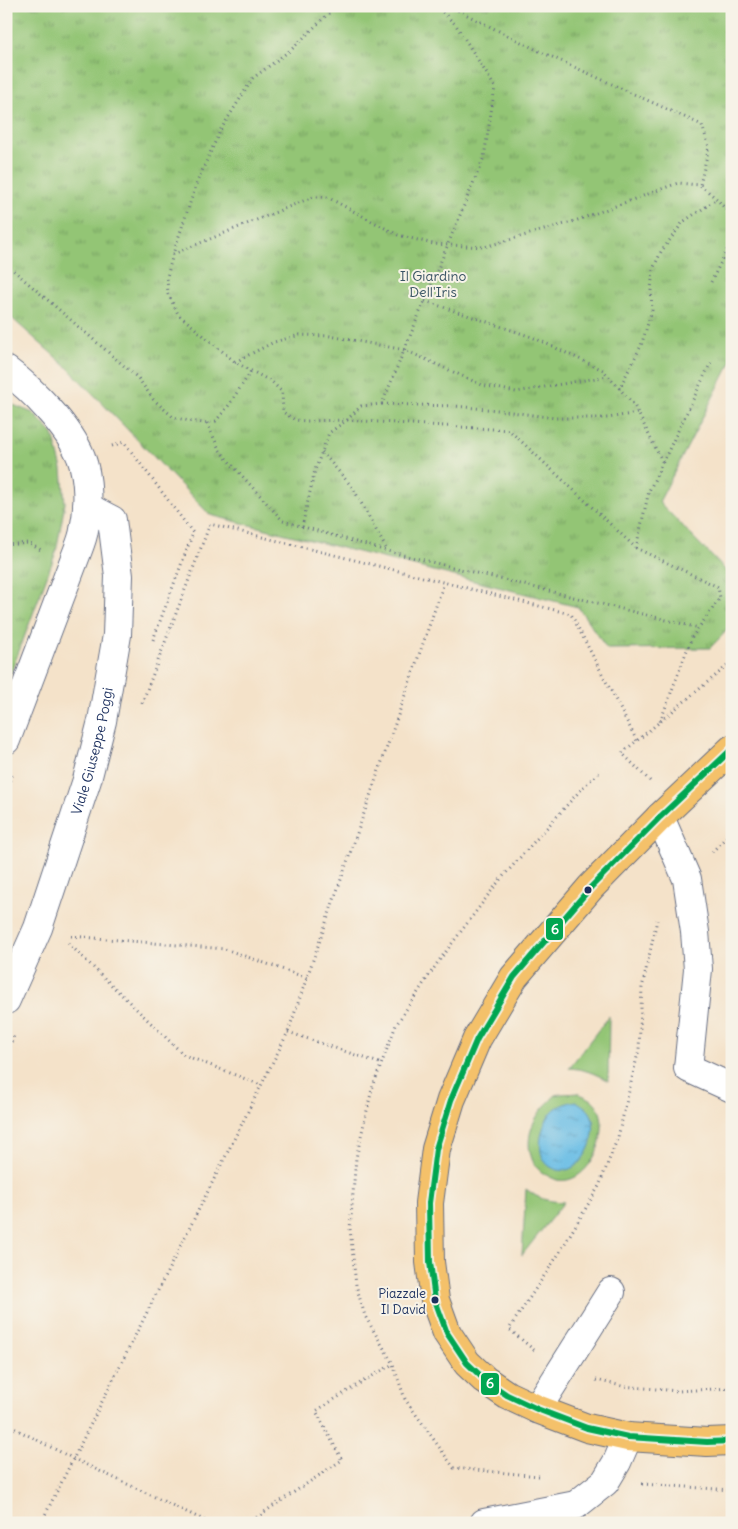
<svg xmlns="http://www.w3.org/2000/svg" width="738" height="1529" font-family="Delius,sans-serif">
	<defs>
		<pattern id="grass-tufts" width="24" height="20" patternUnits="userSpaceOnUse" patternTransform="scale(1.25)"><rect width="24" height="20" fill="#93c575"/><path d="M3 7l-1-3M5 7V3M7 7l1-3M15 17l-1-3M17 17v-4M19 17l1-3" fill="none" stroke="#77a063"/></pattern>
		<pattern id="water-ripples" width="26" height="14" patternUnits="userSpaceOnUse" patternTransform="scale(1.25)"><rect width="26" height="14" fill="#69bde5"/><path d="M2 4q2-2 4 0t4 0M15 11q2-2 4 0t4 0" fill="none" stroke="#569abd"/></pattern>
	</defs>
	<rect width="100%" height="100%" fill="#f7f3e8"/>
	<filter id="ink" filterUnits="userSpaceOnUse"><feTurbulence type="fractalNoise" baseFrequency=".02" numOctaves="2"/><feDisplacementMap in="SourceGraphic" scale="10" xChannelSelector="R" yChannelSelector="G"/><feConvolveMatrix kernelMatrix="1 2 1 2 8 2 1 2 1" color-interpolation-filters="sRGB"/></filter>
	<filter id="wash" filterUnits="userSpaceOnUse"><feTurbulence type="fractalNoise" baseFrequency=".0096" numOctaves="4" result="noise"/><feDisplacementMap in="SourceGraphic" scale="20" xChannelSelector="R" yChannelSelector="G"/><feGaussianBlur stdDeviation="1.12" result="paint"/><feColorMatrix in="noise" values="0 0 0 0 0 0 0 0 0 0 0 0 0 0 0 0 0 1.4 0 .05"/><feComposite in="paint" operator="in"/></filter>
	<g filter="url(#wash)">
		<rect width="100%" height="100%" fill="#f4e2c9"/>
		<g fill="url(#grass-tufts)" stroke="#577a6a">
			<polygon points="6,6 732,6 732,360 659,502 732,577 732,625 710,648 607,649 578,607 210,515 68,368 6,313"/>
			<polygon points="6,402 33,413 53,434 62,469 65,503 56,552 6,686"/>
		</g>
		<g fill="#93c575" stroke="#577a6a">
			<path d="M609,1016l-1,65c-13,-8 -24,-12 -39,-13z"/>
			<path d="M578,1093c5,3 10,4 14,7 25,21 0,87 -35,80 -3,-1 -7,-3 -10,-5 -10,-4 -15,-13 -17,-23 -4,-19 6,-39 20,-51 2,-2 3,-4 6,-6 5,-2 16,-1 22,-2z"/>
			<path d="M526,1189c14,11 21,12 38,13l-42,53z"/>
		</g>
		<path fill="url(#water-ripples)" stroke="#4276a2" d="M576,1101c6,4 14,8 16,16 7,19 -10,58 -34,53 -26,-6 -19,-43 -6,-58 6,-7 15,-9 24,-11z"/>
	</g>
	<g filter="url(#ink)">
		<g fill="none" stroke-linecap="round" stroke-linejoin="round">
			<g stroke="#676e83" stroke-width="30">
				<g id="minor">
					<path d="M6,370c26,19 63,57 75,87 8,22 8,50 3,73 -1,8 -5,17 -8,25l-70,185"/>
					<polyline points="660,817 687,879 695,932 698,969 688,1068 732,1088"/>
					<path id="s1" d="M6,1000l32,-72 49,-148 15,-59 15,-86 2,-59 -7,-56 -25,-13"/>
					<polyline points="537,1409 611,1292"/>
					<polyline points="484,1523 576,1505 605,1482 617,1462 628,1437"/>
				</g>
			</g>
			<g stroke="#676e83" stroke-width="30">
				<polyline id="major" points="732,749 660,817 591,887 514,977 477,1039 451,1100 436,1149 429,1203 430,1262 435,1300 447,1333 467,1363 485,1380 507,1395 537,1409 587,1428 628,1437 707,1442 732,1441"/>
			</g>
			<g stroke="#676e83" stroke-width="3" stroke-dasharray="1 4" stroke-linecap="butt">
				<polyline points="336,6 292,49 253,78 221,129 197,182 173,254 167,277 168,294 178,314 235,362 272,382 282,392 283,412 295,420 307,421 347,420 509,430 636,548 718,587 720,598 692,637 660,722"/>
				<polyline points="449,6 539,51 702,125 709,147 700,185"/>
				<polyline points="173,254 313,197 327,197 398,235 433,244 484,247 572,222 678,183 700,185 717,199 732,217"/>
				<polyline points="6,264 138,378 153,399 173,417 189,421 204,423 216,421 229,405 251,371"/>
				<polyline points="711,282 732,240"/>
				<polyline points="425,301 532,337 603,370 634,405 663,463"/>
				<polyline points="235,362 274,342 300,335 330,336 405,350 482,385 516,392 608,376"/>
				<polyline points="619,389 641,346 652,310 651,290 653,269 661,252 683,222 717,199"/>
				<polyline points="382,404 454,406 497,410 555,418 608,418 637,413"/>
				<polyline points="207,423 219,449 226,458 283,521 387,551 699,628"/>
				<polyline points="112,446 124,442 193,533 153,640"/>
				<polyline points="322,452 353,488 387,550"/>
				<polyline points="302,527 315,470 329,433 347,420 361,406 382,404 484,157 495,87 456,25 436,6"/>
				<polyline points="6,545 28,543 41,550"/>
				<polyline points="636,548 649,491 711,362"/>
				<polyline points="142,703 210,524 571,614 637,741"/>
				<polyline points="650,781 622,753 732,662"/>
				<polyline points="6,790 13,772"/>
				<polyline points="712,852 732,831"/>
				<polyline points="71,936 225,949 307,978"/>
				<polyline points="68,943 184,1055 261,1085"/>
				<polyline points="288,1032 382,1064"/>
				<polyline points="6,1056 15,1033"/>
				<polyline points="534,1350 509,1329 558,1255 599,1186 618,1137 639,1049 642,988 657,920"/>
				<polyline points="596,1380 622,1386 678,1391 732,1388"/>
				<polyline points="6,1424 74,1459 210,1523"/>
				<polyline points="539,1476 454,1468 405,1399 393,1364 365,1316 356,1285 350,1229 356,1158 372,1089 396,1025 438,962 499,881 585,785 601,771"/>
				<polyline points="642,1484 732,1490"/>
				<polyline points="41,1523 288,1032 444,583"/>
				<polyline points="248,1523 342,1460 316,1411 362,1382 393,1364"/>
			</g>
			<use href="#minor" stroke="#fff" stroke-width="28"/>
			<use href="#major" stroke="#f4c16a" stroke-width="28"/>
			<g stroke="#f7f3e8" stroke-width="10">
				<polyline id="bus-1" points="732,749 660,817 591,887 514,977 477,1039 451,1100 436,1149 429,1203 430,1262 435,1300 447,1333 467,1363 485,1380 507,1395 537,1409 587,1428 628,1437 707,1442 732,1441"/>
			</g>
			<use href="#bus-1" stroke="#00a651" stroke-width="6"/>
		</g>
	</g>
	<g fill="#1b2f5e" stroke="#f7f3e8" stroke-width="2">
		<circle cx="588" cy="890" r="4.5"/>
		<circle cx="435" cy="1300" r="4.5"/>
	</g>
	<g text-anchor="middle" stroke-width="4" stroke-linejoin="round" paint-order="stroke">
		<g font-size="13" fill="#1b2f5e" stroke="#f7f3e8" text-anchor="end">
			<text x="426" y="1298">Piazzale<tspan x="426" dy="16">Il David</tspan></text>
		</g>
		<g font-size="14" fill="#395464" stroke="#f7f3e8">
			<text x="433" y="281">Il Giardino<tspan x="433" dy="16">Dell'Iris</tspan></text>
		</g>
		<g font-size="14" fill="#1b2f5e" stroke="#f7f3e8">
			<text dy="5" stroke="none"><textPath href="#s1" startOffset="264">Viale Giuseppe Poggi</textPath></text>
		</g>
	</g>
	<g stroke="#f7f3e8" stroke-width="2">
		<rect x="545" y="917" width="19" height="24" rx="5" fill="#00a651"/>
		<rect x="480" y="1372" width="20" height="24" rx="5" fill="#00a651"/>
	</g>
	<g font-size="14" text-anchor="middle" font-weight="bold" fill="#fff">
		<text x="555" y="934">6</text>
		<text x="490" y="1388">6</text>
	</g>
	<rect width="738" height="1529" fill="none" stroke="#f7f3e8" stroke-width="25"/>
</svg>
